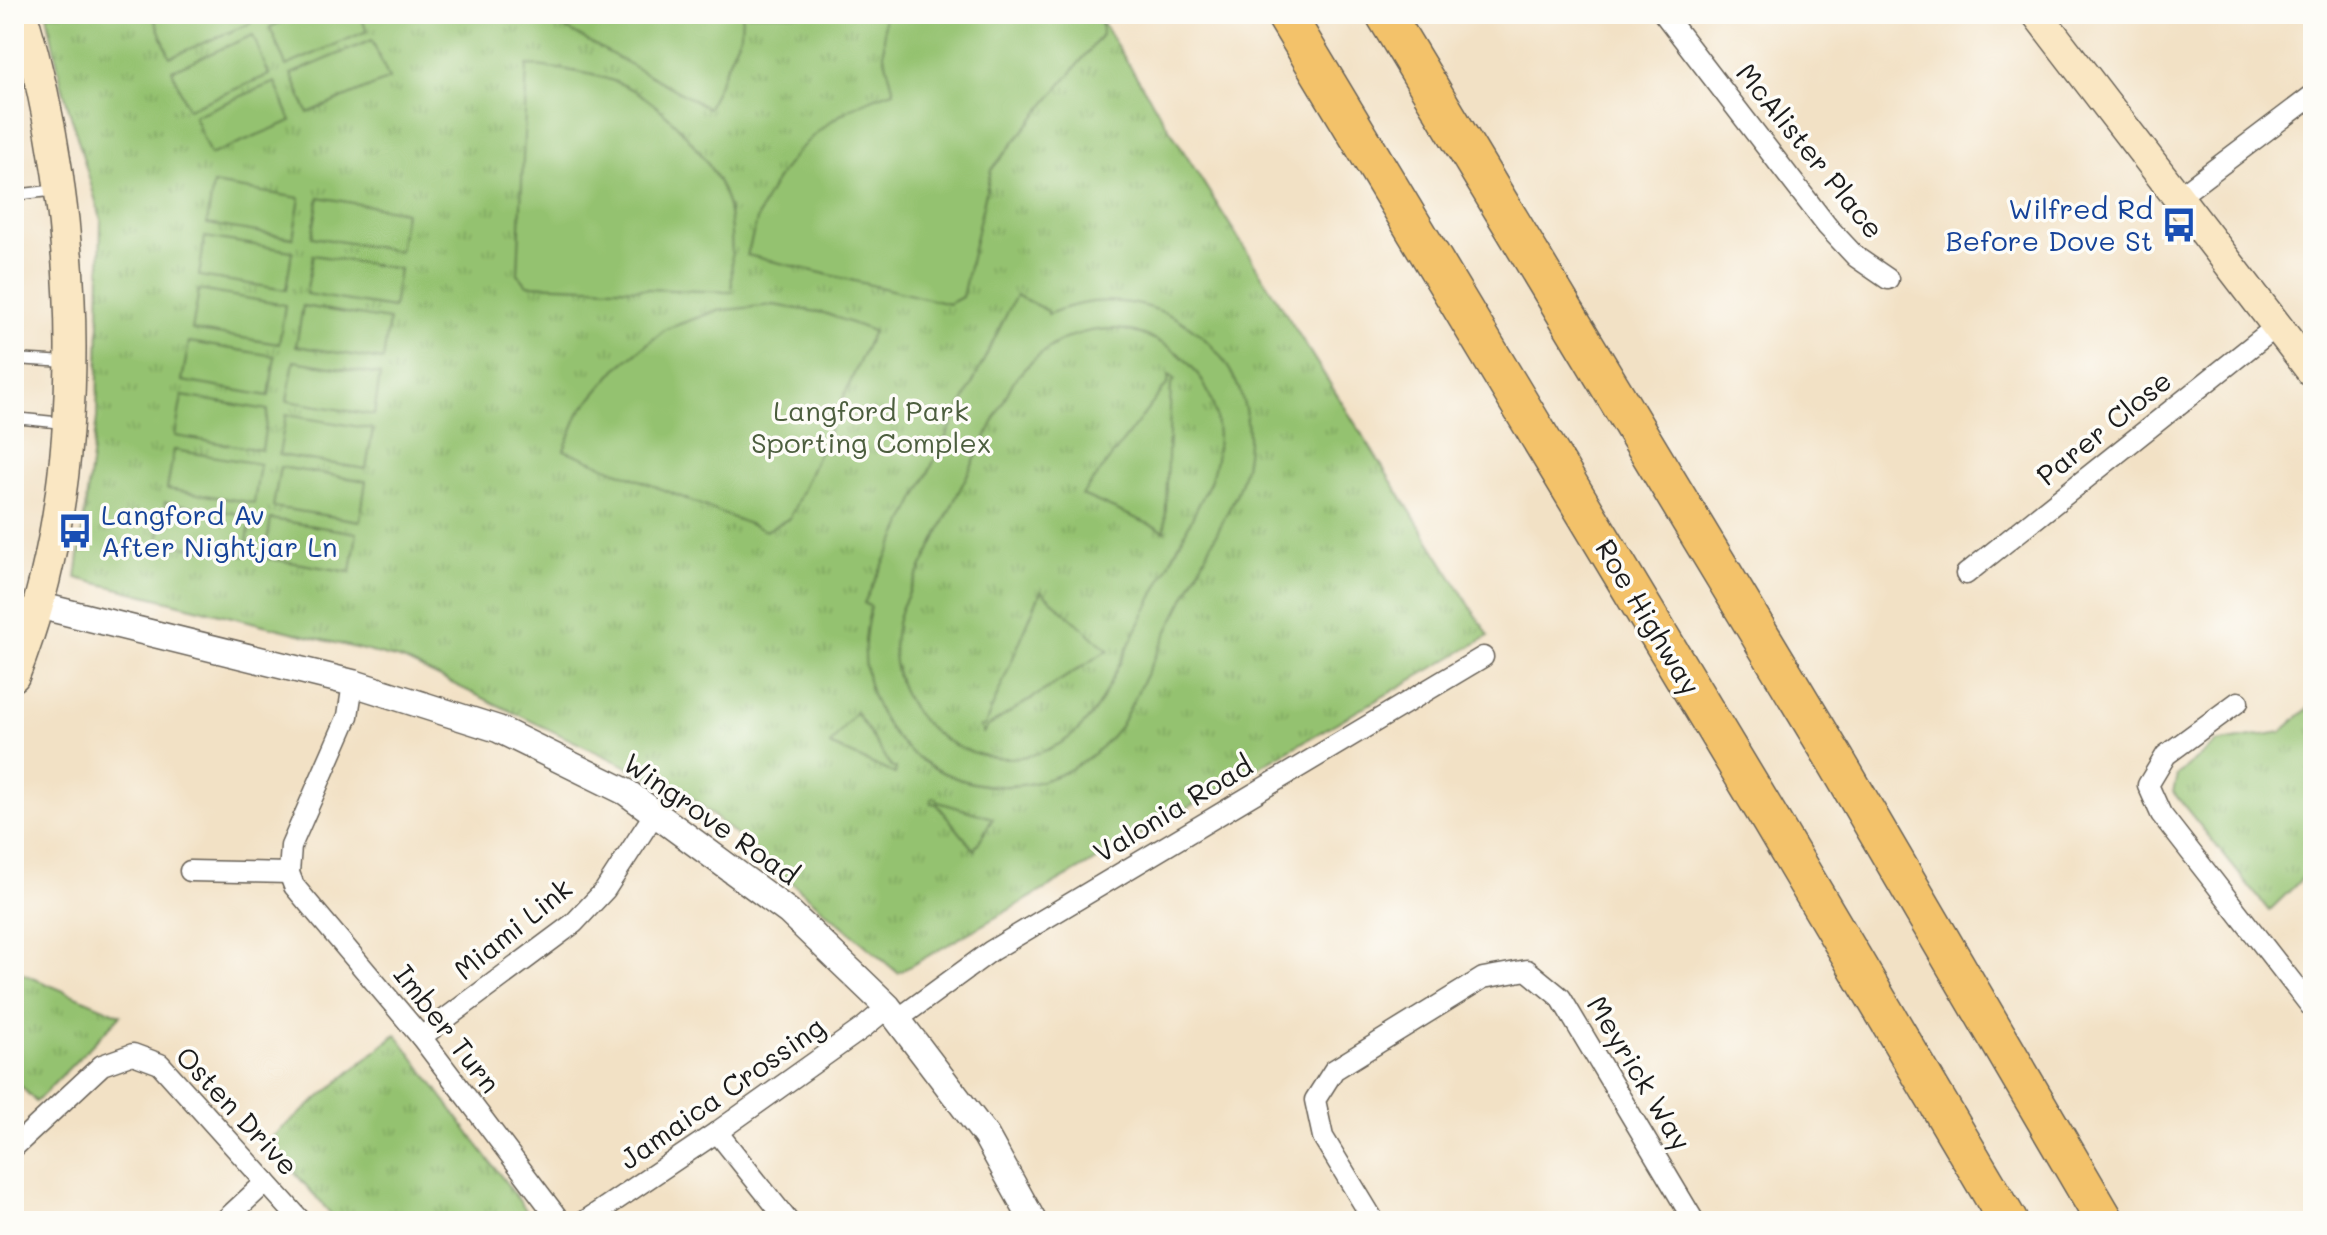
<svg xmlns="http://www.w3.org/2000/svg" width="2327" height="1235" font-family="Mali,sans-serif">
	<defs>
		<pattern id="grass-tufts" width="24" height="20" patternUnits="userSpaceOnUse" patternTransform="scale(2)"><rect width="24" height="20" fill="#94c270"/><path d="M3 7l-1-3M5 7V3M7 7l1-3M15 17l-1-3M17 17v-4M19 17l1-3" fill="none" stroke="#7fa660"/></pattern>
	</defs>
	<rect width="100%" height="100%" fill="#fdfcf7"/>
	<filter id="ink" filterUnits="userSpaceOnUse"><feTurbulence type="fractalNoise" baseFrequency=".0125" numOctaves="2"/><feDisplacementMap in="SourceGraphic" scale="16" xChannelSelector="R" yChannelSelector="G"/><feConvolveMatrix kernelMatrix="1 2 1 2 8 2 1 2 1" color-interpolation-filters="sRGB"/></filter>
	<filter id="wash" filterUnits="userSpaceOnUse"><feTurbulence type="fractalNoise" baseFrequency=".006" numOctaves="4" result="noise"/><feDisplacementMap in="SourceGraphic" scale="32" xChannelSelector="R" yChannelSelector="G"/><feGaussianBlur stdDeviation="1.8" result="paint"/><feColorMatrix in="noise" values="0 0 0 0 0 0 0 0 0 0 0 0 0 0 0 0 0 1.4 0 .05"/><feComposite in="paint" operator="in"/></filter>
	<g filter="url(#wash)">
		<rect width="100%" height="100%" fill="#f2e1c5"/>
		<g fill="url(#grass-tufts)" stroke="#586f46" stroke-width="2">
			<polygon points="47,14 1097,14 1489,636 898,973 691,797 403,660 76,578 97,418 101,219 61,82"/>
			<polygon points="2313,704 2313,868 2269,911 2173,792 2177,775 2216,743 2281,732"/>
			<polygon points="14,970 121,1015 36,1102 14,1079"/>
			<polygon points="396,1034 529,1214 527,1221 337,1221 267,1141"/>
		</g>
		<g fill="#94c270" stroke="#586f46" stroke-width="2" fill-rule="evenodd">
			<polygon points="164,14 247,14 251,23 170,57 154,18"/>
			<polygon points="300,14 360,14 367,31 286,66 270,27"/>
			<polygon points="540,14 742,14 741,33 708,108"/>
			<path d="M884,14h209l8,7 1,14 -111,135 -29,127 -13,7 -202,-49c5,-15 8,-33 15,-48 26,-56 71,-99 132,-116l-10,-36z"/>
			<polygon points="253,35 269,75 188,109 172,70"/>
			<polygon points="372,40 389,79 308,113 291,74"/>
			<path d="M527,65c34,4 76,8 106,25 37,20 90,81 96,123 4,26 2,53 3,79l-205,-7 -9,-11z"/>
			<polygon points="275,82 291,121 210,155 194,116"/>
			<polygon points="213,184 300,198 293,238 207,224"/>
			<polygon points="319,197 405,212 399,251 312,237"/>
			<polygon points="205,237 292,251 286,290 199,276"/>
			<polygon points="313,255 399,269 393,308 306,294"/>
			<polygon points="199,290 285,305 279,344 192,330"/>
			<path d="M1016,295l32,16v3c119,-51 239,60 188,181l-115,230c-99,129 -293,37 -250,-118l-7,-4zM1118,329c77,10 118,79 92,153l-106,213c-64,125 -247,46 -203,-86l112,-227c28,-35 59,-54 105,-53z"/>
			<polygon points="773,305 824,313 873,331 790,518 766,531 564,450 579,413 616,369 666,329 716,311"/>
			<polygon points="303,306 389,320 383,360 296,346"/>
			<polygon points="189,342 275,356 269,396 182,381"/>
			<polygon points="294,361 380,375 374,415 287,401"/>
			<polygon points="1169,375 1175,380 1171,384 1165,531 1082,495 1168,383"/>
			<polygon points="182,396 268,410 262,450 175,436"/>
			<polygon points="286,415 373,429 366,469 279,455"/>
			<polygon points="174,450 260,464 254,503 167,489"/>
			<polygon points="280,467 366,481 360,521 273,507"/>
			<polygon points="165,502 251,516 245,556 158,542"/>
			<polygon points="271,519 357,533 351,572 264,558"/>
			<polygon points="1041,591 1108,650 987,727 983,733 980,727 985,725"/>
			<polygon points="856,712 892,768 896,768 895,774 830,745"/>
			<polygon points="932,798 936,798 938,802 993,818 974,850 937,804 931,803"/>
		</g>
	</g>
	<g filter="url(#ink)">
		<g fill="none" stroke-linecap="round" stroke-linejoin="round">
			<g stroke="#676157" stroke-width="13">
				<g id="service">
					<polyline points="14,195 58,190"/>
					<polyline points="14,359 68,362"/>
					<polyline points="14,418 64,423"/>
				</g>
			</g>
			<g stroke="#676157" stroke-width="23">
				<g id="minor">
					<polyline points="1664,14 1827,226 1856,257 1888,279"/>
					<polyline points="2177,198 2313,95"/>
					<polyline points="1966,574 2277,326"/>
					<polyline points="353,683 348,716 291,846 289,873 294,886 421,1037 560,1221"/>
					<polyline points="2238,702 2166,755 2148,785 2161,814 2313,1009"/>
					<polyline points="190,871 289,873"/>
					<polyline points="898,1019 991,951 1483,657"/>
					<polyline points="421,1037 574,923 605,890 655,813"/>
					<polyline points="717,1132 788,1221"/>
					<polyline points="14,1147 102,1065 133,1054 160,1064 301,1221"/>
					<polyline points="224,1221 266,1182"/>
					<polyline points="585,1221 717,1132 863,1028 888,1007"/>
					<polyline points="1374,1221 1323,1137 1315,1100 1334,1070 1483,978 1527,970 1561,998 1694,1221"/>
				</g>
			</g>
			<g stroke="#676157" stroke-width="29">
				<polyline id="tertiary" points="37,605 353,683 498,729 626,792 789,912 888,1007 986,1136 1033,1221"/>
			</g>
			<g stroke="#676157" stroke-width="33">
				<g id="secondary">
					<polyline points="2037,14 2313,373"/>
					<path d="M14,676c79,-197 69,-462 8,-662"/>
				</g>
			</g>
			<g stroke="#676157" stroke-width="41">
				<g id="motorway">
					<polyline points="1285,14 1771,821 2008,1221"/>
					<polyline points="1385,14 1836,761 2105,1221"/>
				</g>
			</g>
			<use href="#service" stroke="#fff" stroke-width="10"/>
			<use href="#minor" stroke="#fff" stroke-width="20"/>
			<use href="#tertiary" stroke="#fff" stroke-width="26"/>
			<use href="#secondary" stroke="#fae7c3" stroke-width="30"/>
			<use href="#motorway" stroke="#f3c26a" stroke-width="38"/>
		</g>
	</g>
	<defs>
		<g id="bus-bare" transform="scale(2.76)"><path d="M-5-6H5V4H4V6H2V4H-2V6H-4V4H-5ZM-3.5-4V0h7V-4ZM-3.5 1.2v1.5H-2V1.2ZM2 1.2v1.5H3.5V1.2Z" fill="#1a4fb4" stroke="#fdfcf7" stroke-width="2.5" paint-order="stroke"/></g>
	</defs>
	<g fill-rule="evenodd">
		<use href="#bus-bare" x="2179" y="225"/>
		<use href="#bus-bare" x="75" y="531"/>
	</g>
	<g text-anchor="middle" stroke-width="7" stroke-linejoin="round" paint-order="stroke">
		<g font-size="28" fill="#1c1c1c" stroke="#fdfcf7">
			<text transform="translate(1810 151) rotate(51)" y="10">McAlister Place</text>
			<text transform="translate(2104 428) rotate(-39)" y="10">Parer Close</text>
			<text transform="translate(1648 617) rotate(59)" y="10">Roe Highway</text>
			<text transform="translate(1173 809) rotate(-31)" y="10">Valonia Road</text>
			<text transform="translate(711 819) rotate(35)" y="10">Wingrove Road</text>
			<text transform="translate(513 929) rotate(-39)" y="10">Miami Link</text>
			<text transform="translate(447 1029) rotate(52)" y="10">Imber Turn</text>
			<text transform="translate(1639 1073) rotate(59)" y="10">Meyrick Way</text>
			<text transform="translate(722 1093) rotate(-35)" y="10">Jamaica Crossing</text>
			<text transform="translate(237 1111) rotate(47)" y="10">Osten Drive</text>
		</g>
		<g font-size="28" fill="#164399" stroke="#fdfcf7" text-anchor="end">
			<text x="2153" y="219">Wilfred Rd<tspan x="2153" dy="32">Before Dove St</tspan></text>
			<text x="101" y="525" text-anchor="start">Langford Av<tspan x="101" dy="32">After Nightjar Ln</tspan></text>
		</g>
		<g font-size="28" fill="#4c5e3e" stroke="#fdfcf7">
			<text x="871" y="421">Langford Park<tspan x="871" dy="32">Sporting Complex</tspan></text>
		</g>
	</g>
	<rect width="2327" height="1235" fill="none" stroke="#fdfcf7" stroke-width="48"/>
</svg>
